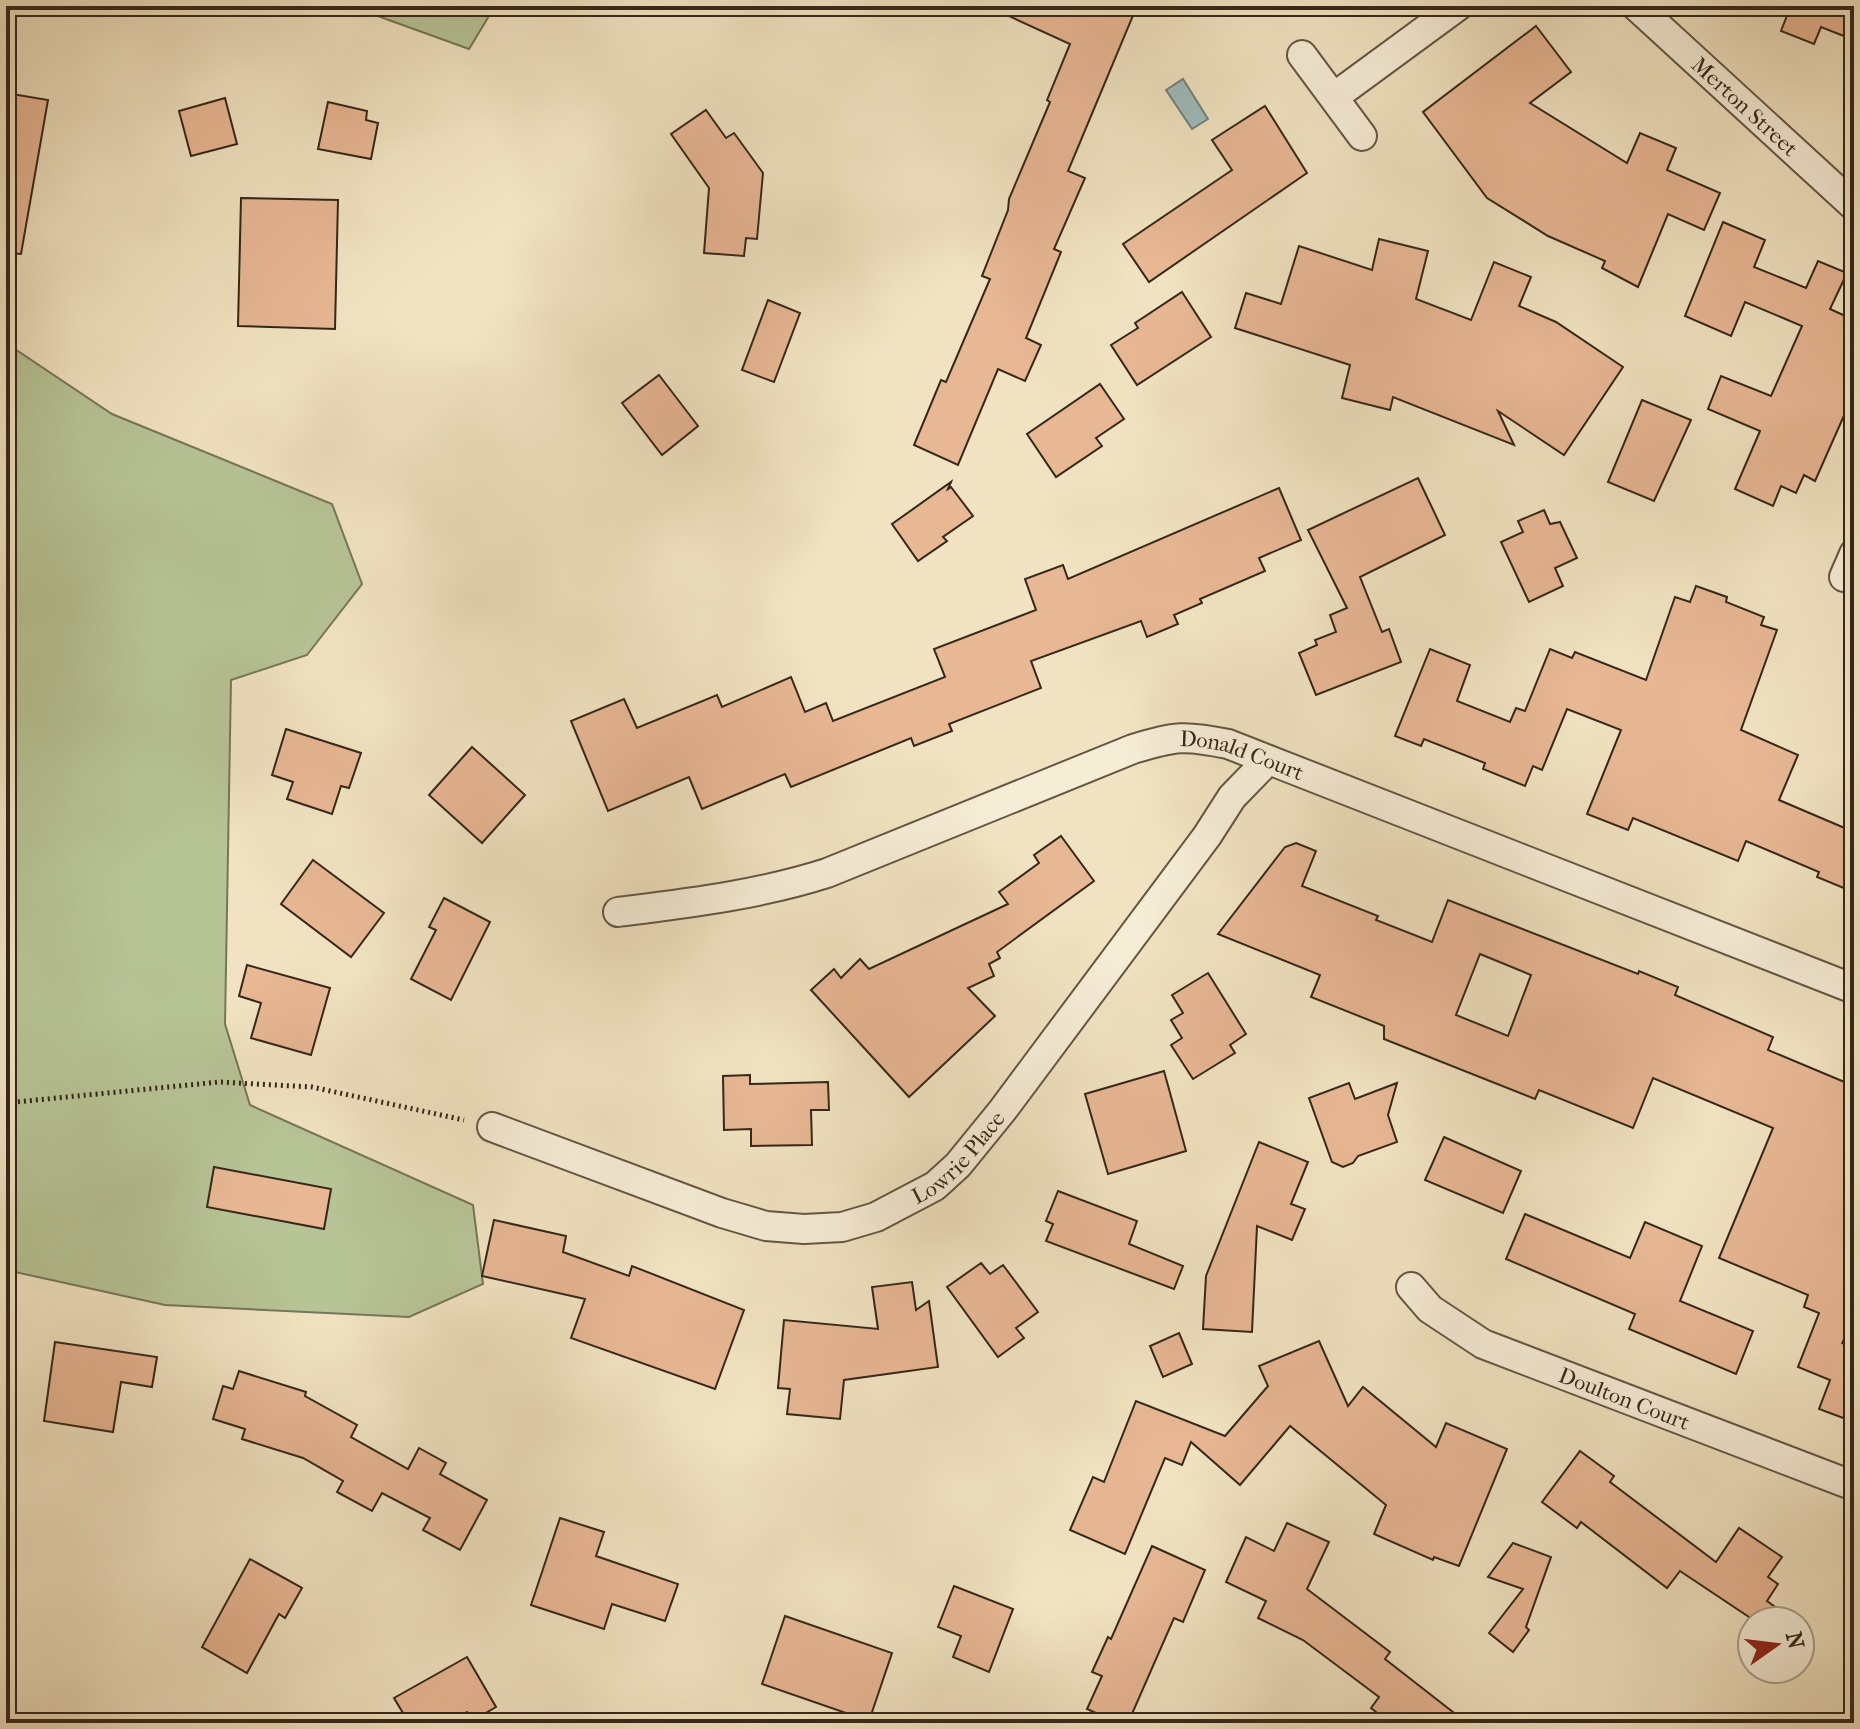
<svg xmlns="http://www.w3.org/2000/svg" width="1860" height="1729" font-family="'IM FELL French Canon',serif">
	<rect width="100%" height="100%" fill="#f1e3c1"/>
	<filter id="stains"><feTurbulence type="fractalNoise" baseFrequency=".0025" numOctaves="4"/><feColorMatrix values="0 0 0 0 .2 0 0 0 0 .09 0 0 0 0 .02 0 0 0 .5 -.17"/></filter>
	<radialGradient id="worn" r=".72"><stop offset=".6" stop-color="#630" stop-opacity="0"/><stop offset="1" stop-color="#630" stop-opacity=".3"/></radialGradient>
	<g fill="#b7c496" stroke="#767658" stroke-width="2">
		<polygon points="350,6 495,6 469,49"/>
		<polygon points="6,343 112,414 332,504 362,584 307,655 231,680 225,1024 250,1105 473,1205 483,1284 409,1317 165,1305 6,1270"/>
	</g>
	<polygon fill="#9ebcbc" stroke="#74807b" stroke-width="2" points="1183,79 1208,119 1192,129 1166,90"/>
	<g fill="#e8b794" stroke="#352719" stroke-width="2" fill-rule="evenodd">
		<polygon points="987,6 1137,6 1068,171 1085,178 1054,249 1061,252 1026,338 1041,345 1025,381 998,369 958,465 914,445 941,380 946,382 990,279 982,276 1008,210 1009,199 1050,102 1047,100 1070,44"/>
		<polygon points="1773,6 1854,6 1854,40 1821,27 1814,44 1781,31 1788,13"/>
		<polygon points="1536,26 1571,72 1530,103 1627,163 1640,133 1676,148 1667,170 1720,193 1704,230 1668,214 1638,287 1602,268 1605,261 1548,236 1487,198 1423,112"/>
		<polygon points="6,93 48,100 21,254 6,253"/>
		<polygon points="225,98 237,144 191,156 179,111"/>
		<polygon points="328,102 367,111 366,120 378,123 371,159 318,149"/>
		<polygon points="1265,106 1307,173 1149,282 1123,244 1232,170 1212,140"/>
		<polygon points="706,110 726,138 734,133 763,173 757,239 746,238 744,256 704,253 709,188 671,134"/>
		<polygon points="241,198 338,200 335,329 238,326"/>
		<polygon points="1723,222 1765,240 1754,267 1806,288 1818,261 1847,273 1830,309 1854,320 1854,393 1815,481 1804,475 1796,493 1781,486 1773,506 1735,489 1760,431 1708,409 1721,376 1771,396 1802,326 1745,302 1731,336 1685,316"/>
		<polygon points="1379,239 1428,251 1416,299 1471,320 1494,262 1531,277 1519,306 1556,322 1623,367 1564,455 1498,411 1514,445 1393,397 1390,410 1342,398 1350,365 1235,328 1246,293 1281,304 1299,246 1372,270"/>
		<polygon points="1182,292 1211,337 1137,385 1111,345 1138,328 1135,323"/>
		<polygon points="768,300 800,313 774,382 742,370"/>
		<polygon points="659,375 698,426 662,455 622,403"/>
		<polygon points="1100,384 1124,419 1096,438 1102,446 1056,477 1027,434"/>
		<polygon points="1642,400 1691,420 1654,501 1608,482"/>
		<polygon points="1418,478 1445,535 1360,577 1382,632 1389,629 1401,662 1316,695 1299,653 1317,645 1315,640 1336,632 1330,615 1347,608 1308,530"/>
		<polygon points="951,482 948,489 951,487 973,516 943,537 947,541 918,561 892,524"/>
		<polygon points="1279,488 1301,540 1259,558 1265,571 1200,599 1202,603 1174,615 1178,624 1147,637 1141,621 1031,661 1041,688 949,724 952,731 914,746 911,738 791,787 785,774 702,809 689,777 608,811 571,721 624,699 637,728 717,695 722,707 791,677 805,712 826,703 833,721 945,677 934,649 1036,610 1025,579 1063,565 1068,579"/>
		<polygon points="1544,510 1550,524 1560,522 1577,558 1555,568 1563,586 1529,602 1501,542 1523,532 1518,521"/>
		<polygon points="1696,586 1727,597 1726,602 1764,617 1761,625 1777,630 1741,730 1798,755 1779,800 1854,832 1854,870 1846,889 1817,877 1819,872 1746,841 1738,861 1633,818 1628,830 1587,814 1621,730 1567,709 1542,770 1533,766 1525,786 1483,769 1485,763 1424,739 1421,746 1395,736 1430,649 1470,665 1457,701 1510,722 1516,708 1525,711 1550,649 1572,658 1575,652 1646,680 1675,597 1690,602"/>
		<polygon points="286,729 361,753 349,788 341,786 332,814 287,799 293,782 272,775"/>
		<polygon points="472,747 525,795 482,843 429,795"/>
		<polygon points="1061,836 1094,881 997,952 1000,958 989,964 994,976 968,988 995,1016 909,1097 811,990 834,969 841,978 860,959 869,969 1008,904 999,892 1039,863 1034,855"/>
		<path d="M1296,843l20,8 -14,35 76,30 -2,4 56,22 16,-42 190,74 1,-3 39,16 -3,8 98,42 -5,13 86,36v227l-12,31 9,-20h3v98l-35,-13 11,-29 -32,-13 21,-54 -15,-6 4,-12 -89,-37 54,-130 -120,-50 -20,50 -94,-38 -4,9 -151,-60v-13l-73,-29 9,-22 -102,-41 67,-87zM1480,954l51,21 -23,61 -52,-21z"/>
		<polygon points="313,860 384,913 351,957 281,904"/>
		<polygon points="444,898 490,922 451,1000 411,979 436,930 429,927"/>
		<polygon points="247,965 330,988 311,1055 251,1038 261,1003 239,996"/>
		<polygon points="1208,973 1246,1034 1230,1045 1235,1053 1193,1079 1171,1045 1182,1038 1171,1020 1183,1013 1172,995"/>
		<polygon points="1164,1071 1186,1151 1108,1174 1085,1094"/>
		<polygon points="750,1075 750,1084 828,1082 829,1110 811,1110 812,1145 751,1146 751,1129 724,1130 723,1076"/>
		<polygon points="1349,1083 1355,1099 1397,1083 1388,1115 1397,1142 1358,1156 1353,1163 1343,1167 1332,1162 1309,1098"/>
		<polygon points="1444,1137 1521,1171 1503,1213 1425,1180"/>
		<polygon points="1259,1142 1308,1162 1291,1204 1305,1209 1292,1240 1257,1226 1252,1332 1203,1329 1206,1276"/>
		<polygon points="214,1167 331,1189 324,1229 207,1207"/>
		<polygon points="1058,1191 1137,1221 1129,1244 1183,1266 1174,1289 1046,1241 1053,1224 1046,1221"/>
		<polygon points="1525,1214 1630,1258 1645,1222 1702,1246 1680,1301 1753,1331 1736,1374 1629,1329 1635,1314 1506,1259"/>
		<polygon points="494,1220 566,1236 563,1252 629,1276 632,1266 744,1310 715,1389 571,1338 585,1299 482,1276"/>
		<polygon points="981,1263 990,1274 1003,1265 1038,1312 1016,1328 1024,1338 998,1357 947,1287"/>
		<polygon points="912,1282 916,1310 929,1301 938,1367 844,1380 840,1419 787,1414 790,1389 778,1388 784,1320 878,1329 872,1287"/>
		<polygon points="1179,1333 1192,1364 1163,1377 1150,1346"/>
		<polygon points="1319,1341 1348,1406 1363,1387 1436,1447 1446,1423 1507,1449 1459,1566 1434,1557 1433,1560 1374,1534 1386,1505 1290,1426 1240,1485 1191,1442 1182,1465 1165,1458 1125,1554 1070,1530 1093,1477 1104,1482 1136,1401 1225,1436 1268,1386 1259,1366"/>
		<polygon points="55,1342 157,1357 152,1387 121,1382 113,1432 44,1421"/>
		<polygon points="239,1371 306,1392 305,1396 357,1425 351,1437 408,1469 419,1448 446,1463 440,1474 487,1500 460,1550 423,1530 430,1518 382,1493 372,1511 337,1492 343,1481 303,1458 242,1439 245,1429 213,1419 223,1386 233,1389"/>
		<polygon points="1580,1451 1614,1476 1610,1482 1716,1562 1739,1528 1782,1557 1768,1577 1778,1584 1767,1601 1778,1609 1769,1621 1755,1621 1680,1571 1667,1588 1581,1522 1577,1528 1542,1502"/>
		<polygon points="560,1518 604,1532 596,1556 678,1584 665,1621 612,1604 604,1629 531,1605"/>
		<polygon points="1287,1523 1329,1542 1307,1589 1390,1652 1385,1659 1467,1723 1390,1723 1371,1708 1379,1697 1303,1640 1258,1618 1266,1601 1226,1582 1246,1537 1274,1551"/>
		<polygon points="1513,1543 1551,1557 1526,1627 1529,1630 1513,1652 1489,1633 1523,1589 1488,1577"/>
		<polygon points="1152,1546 1205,1570 1183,1622 1174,1618 1128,1723 1118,1723 1087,1709 1102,1676 1092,1672 1108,1637 1111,1639"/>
		<polygon points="250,1559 302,1588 285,1618 279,1614 247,1673 202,1647"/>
		<polygon points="954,1586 1013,1609 989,1672 953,1657 961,1636 938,1627"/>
		<polygon points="785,1616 892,1653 869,1721 762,1684"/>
		<polygon points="467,1657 496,1707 472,1721 467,1712 447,1723 409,1723 394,1698"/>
	</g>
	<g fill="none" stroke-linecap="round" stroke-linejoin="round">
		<g stroke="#645643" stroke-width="32">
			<g id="street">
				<path id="s1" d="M1636,6l218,200"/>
				<polyline points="1302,55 1362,136"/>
				<polyline points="1334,97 1458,6"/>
				<polyline points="1844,577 1854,554"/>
				<path id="s2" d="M618,912c71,-9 140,-17 209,-39l306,-124c42,-13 52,-14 95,-5l626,245"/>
				<path id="s3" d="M492,1127l230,86 44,13 38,3 38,-2 34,-10 59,-31 23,-21 44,-54 205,-275 25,-39 36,-37"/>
				<path id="s4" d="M1411,1287l19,22 53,35 371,142"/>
			</g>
		</g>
		<polyline stroke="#352719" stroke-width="5" stroke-dasharray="2 4" stroke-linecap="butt" points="6,1103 219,1082 312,1087 464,1120"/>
		<use href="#street" stroke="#f6edd7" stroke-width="28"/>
	</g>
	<g text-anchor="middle" stroke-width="6" stroke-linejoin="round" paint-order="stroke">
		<g font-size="22" fill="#352719" stroke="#f6edd7">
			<text dy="8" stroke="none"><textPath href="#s1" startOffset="148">Merton Street</textPath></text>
			<text dy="8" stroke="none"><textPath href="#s2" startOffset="656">Donald Court</textPath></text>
			<text dy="8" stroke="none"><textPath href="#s3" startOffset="506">Lowrie Place</textPath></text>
			<text dy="8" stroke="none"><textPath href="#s4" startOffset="244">Doulton Court</textPath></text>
		</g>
	</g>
	<rect width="1860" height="1729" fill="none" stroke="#f1e3c1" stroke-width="32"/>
	<rect x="8" y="8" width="1844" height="1713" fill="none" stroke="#352719" stroke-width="4"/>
	<rect x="16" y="16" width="1828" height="1697" fill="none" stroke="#352719" stroke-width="2"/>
	<g transform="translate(1776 1645) rotate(76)"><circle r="38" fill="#f6edd7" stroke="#a99e8b" stroke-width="2"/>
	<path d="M0-6L14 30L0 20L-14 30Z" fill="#8f2418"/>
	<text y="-12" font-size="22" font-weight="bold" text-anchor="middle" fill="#352719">N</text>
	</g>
	<rect width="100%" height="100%" filter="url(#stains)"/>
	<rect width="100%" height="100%" fill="url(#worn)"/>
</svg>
